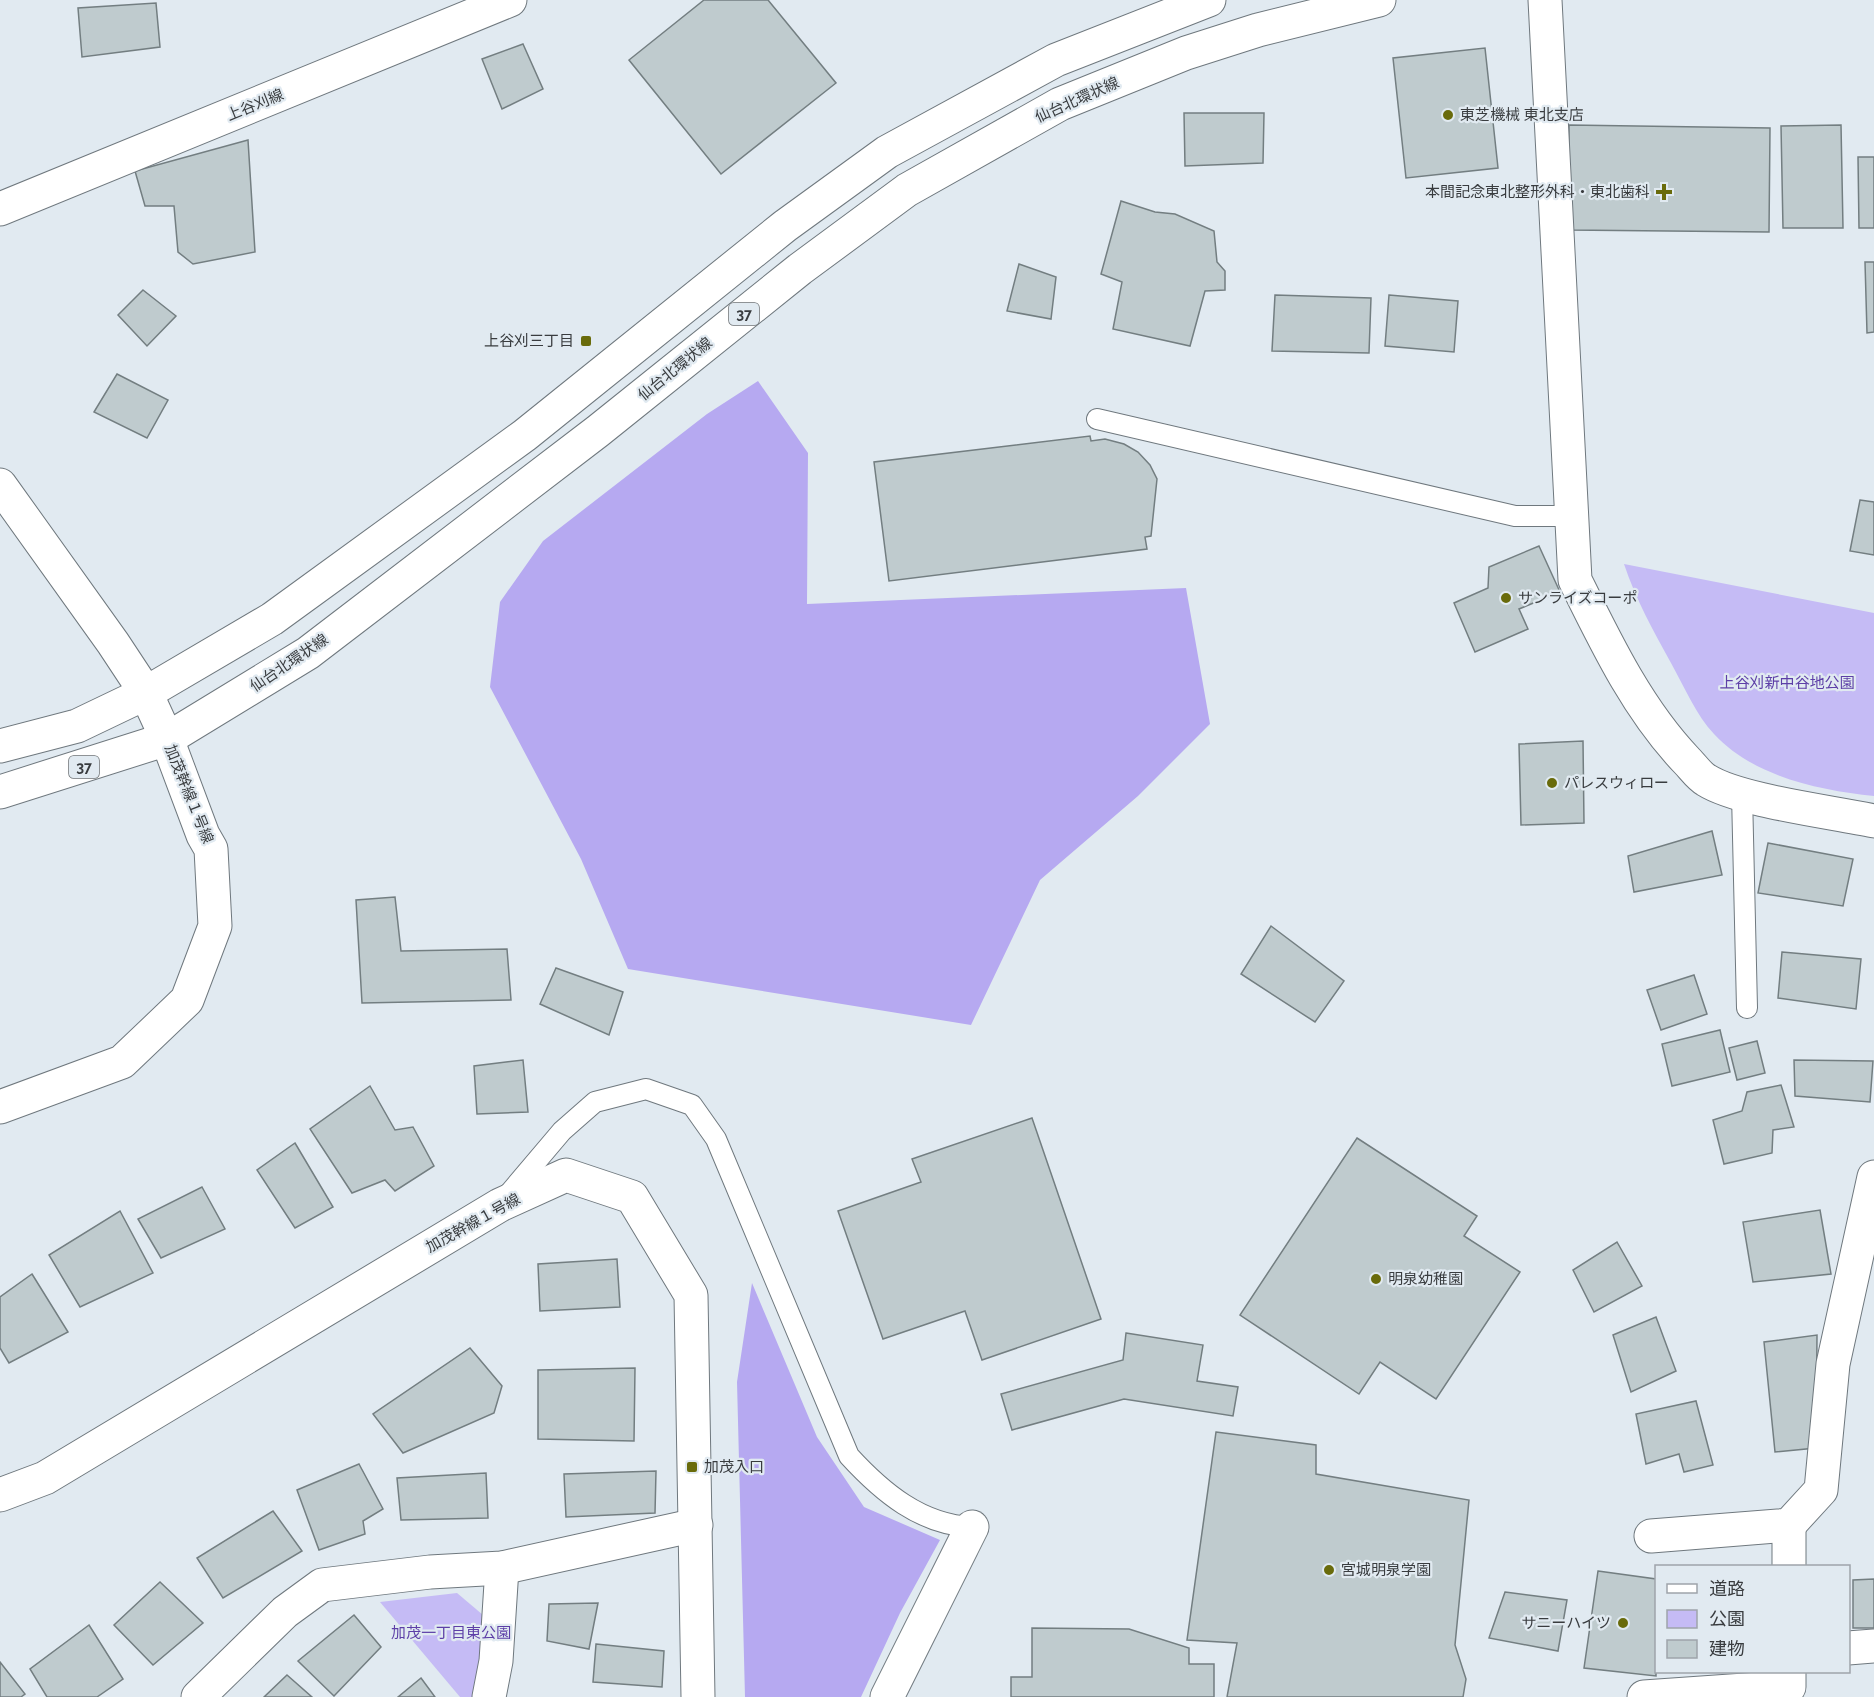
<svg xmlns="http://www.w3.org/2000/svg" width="1874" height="1697" font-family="Raleway,'Noto Sans JP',sans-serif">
	<rect width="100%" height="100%" fill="#e1eaf1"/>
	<g fill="#c5bbf5">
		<path d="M1624,564l250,49v183c-55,-6 -120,-19 -160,-62 -18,-19 -30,-48 -43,-71 -18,-33 -35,-63 -47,-99z"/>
		<polygon points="457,1593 483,1615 487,1639 473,1697 460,1697 380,1602"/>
	</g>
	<g fill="#b6a9f1">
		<polygon points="758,381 808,453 807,604 1186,588 1210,724 1138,796 1040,880 971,1025 628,969 581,859 490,687 500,602 543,541 707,414"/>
		<polygon points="752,1283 817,1437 864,1507 940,1540 900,1613 861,1697 745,1697 737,1382"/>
	</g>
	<g fill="#bfcbce" stroke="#737e81" stroke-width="1.5">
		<polygon points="704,0 768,0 836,83 721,174 629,60"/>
		<polygon points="156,3 160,47 82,57 78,8"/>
		<polygon points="523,44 543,89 502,109 482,59"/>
		<polygon points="1485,48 1498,168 1406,178 1393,58"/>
		<polygon points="1184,113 1264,113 1263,163 1185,166"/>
		<polygon points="1569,125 1770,128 1769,232 1568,230"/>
		<polygon points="1841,125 1843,228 1783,228 1781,126"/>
		<polygon points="248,140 255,252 193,264 178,252 174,206 145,206 135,171"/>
		<polygon points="1858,157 1874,157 1874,228 1859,228"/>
		<polygon points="1121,201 1155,212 1175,214 1214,231 1217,262 1225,271 1225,290 1205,291 1190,346 1113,329 1122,282 1101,274"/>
		<polygon points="1865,262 1874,262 1874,332 1867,333"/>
		<polygon points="1019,264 1056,277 1051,319 1007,311"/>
		<polygon points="143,290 176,316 147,346 118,315"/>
		<polygon points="1275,295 1371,298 1369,353 1272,351"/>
		<polygon points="1389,295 1458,301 1454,352 1385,346"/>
		<polygon points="117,374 168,400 147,438 94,412"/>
		<polygon points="1090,436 1091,441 1105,439 1124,444 1138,452 1150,465 1157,479 1151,536 1145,537 1147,549 889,581 874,462"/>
		<polygon points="1860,500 1874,502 1874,555 1850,551"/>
		<polygon points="1539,546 1560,592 1519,609 1528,629 1475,652 1454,603 1488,588 1489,567"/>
		<polygon points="1583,741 1584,823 1521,825 1519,744"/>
		<polygon points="1712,831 1722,875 1634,892 1628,856"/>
		<polygon points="1768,843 1853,859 1843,906 1758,893"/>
		<polygon points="395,897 401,951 507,949 511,1000 362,1003 356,900"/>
		<polygon points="1271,926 1344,981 1315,1022 1241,974"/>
		<polygon points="1782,952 1861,959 1856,1009 1778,998"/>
		<polygon points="556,968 623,992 609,1035 540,1004"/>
		<polygon points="1694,975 1707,1014 1661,1030 1647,990"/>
		<polygon points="1720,1030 1730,1072 1672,1086 1662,1044"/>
		<polygon points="1757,1041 1765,1073 1737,1080 1729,1048"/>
		<polygon points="523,1060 528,1112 477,1114 474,1066"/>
		<polygon points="1794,1060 1873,1061 1870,1102 1795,1096"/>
		<polygon points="1781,1085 1794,1127 1773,1130 1772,1153 1724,1164 1713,1120 1742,1111 1747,1092"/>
		<polygon points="370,1086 395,1130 413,1127 434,1166 395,1191 385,1180 352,1193 310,1129"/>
		<polygon points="1032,1118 1101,1319 982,1360 965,1311 883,1339 838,1211 921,1182 912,1159"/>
		<polygon points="1357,1138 1477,1216 1464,1236 1520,1272 1436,1399 1380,1362 1359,1394 1240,1315"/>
		<polygon points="295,1143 333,1207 295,1228 257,1170"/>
		<polygon points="202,1187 225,1229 161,1258 138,1219"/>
		<polygon points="1820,1210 1831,1274 1753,1282 1743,1222"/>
		<polygon points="120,1211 153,1273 80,1307 49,1255"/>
		<polygon points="1617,1242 1642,1286 1594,1312 1573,1270"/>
		<polygon points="617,1259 620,1307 540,1311 538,1264"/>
		<polygon points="32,1274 68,1332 9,1363 0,1348 0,1297"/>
		<polygon points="1656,1317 1676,1371 1631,1392 1613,1335"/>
		<polygon points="1126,1333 1203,1345 1197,1381 1238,1387 1233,1416 1124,1399 1012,1430 1001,1394 1123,1360"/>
		<polygon points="1817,1335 1816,1448 1775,1452 1764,1342"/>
		<polygon points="470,1348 502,1386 494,1413 403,1453 373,1414"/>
		<polygon points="635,1368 634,1441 538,1439 538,1370"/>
		<polygon points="1696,1401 1713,1465 1684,1472 1679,1454 1646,1464 1636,1414"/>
		<polygon points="1216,1432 1316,1445 1316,1474 1469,1500 1455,1645 1466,1679 1463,1697 1227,1697 1237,1643 1187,1640"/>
		<polygon points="359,1464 383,1509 363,1521 365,1534 319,1550 297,1490"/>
		<polygon points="656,1471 655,1513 566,1517 564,1474"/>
		<polygon points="486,1473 488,1518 401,1520 397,1478"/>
		<polygon points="273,1511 302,1551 223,1598 197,1558"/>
		<polygon points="1598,1571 1656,1579 1656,1676 1584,1668"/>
		<polygon points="1874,1579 1874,1628 1853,1628 1853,1580"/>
		<polygon points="160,1582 203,1623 153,1665 114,1625"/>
		<polygon points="1505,1592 1567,1600 1558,1651 1489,1638"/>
		<polygon points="598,1603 589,1649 547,1641 549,1604"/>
		<polygon points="354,1615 381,1647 334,1696 298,1661"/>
		<polygon points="89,1625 123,1679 97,1697 47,1697 30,1669"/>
		<polygon points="1032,1628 1129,1629 1189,1648 1189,1664 1214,1664 1214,1697 1011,1697 1011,1677 1032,1677"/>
		<polygon points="596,1644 664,1651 662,1687 593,1682"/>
		<polygon points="0,1662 25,1694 21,1697 0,1697"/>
		<polygon points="287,1675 312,1697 264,1697"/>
		<polygon points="421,1678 435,1697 398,1697"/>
	</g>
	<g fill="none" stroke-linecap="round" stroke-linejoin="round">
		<g stroke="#6f787e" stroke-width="22">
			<g id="lane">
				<polyline points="1097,419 1515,516 1571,516"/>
				<polyline points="1742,794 1747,1008"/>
				<path d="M507,1196l55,-65 33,-29 51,-13 46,16 24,34 133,317c33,36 72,69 123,71"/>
			</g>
		</g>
		<g stroke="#6f787e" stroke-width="35">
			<g id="street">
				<path d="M1545,0l30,580c31,63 63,130 112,181 6,6 12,15 19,19 33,21 127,32 168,41"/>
				<polyline points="1789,1525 1789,1566"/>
				<polyline points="1651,1536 1789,1525 1821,1490 1833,1364 1874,1177"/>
				<polyline points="1848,1648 1874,1646"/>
				<polyline points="198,1697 285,1612 322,1585 430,1572 502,1568 696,1525"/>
				<polyline points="489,1697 496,1661 502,1568"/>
				<polyline points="887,1697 972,1527"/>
				<polyline points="1644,1697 1789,1687 1789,1672"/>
			</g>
		</g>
		<g stroke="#6f787e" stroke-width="35">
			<g id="secondary">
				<polyline points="0,209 510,0"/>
				<polyline points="0,485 113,643 146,693 167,739 203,835 211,849 215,926 187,1000 122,1062 0,1107"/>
				<polyline points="0,1495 45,1478 500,1205 566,1175 632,1197 691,1295 698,1697"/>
			</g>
		</g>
		<g stroke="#6f787e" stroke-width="35">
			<g id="primary">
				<polyline points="0,746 77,726 146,693 272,619 525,435 785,226 887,152 1056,60 1209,0"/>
				<polyline points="0,792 167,739 308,653 598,431 800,269 907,190 1060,104 1186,53 1258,30 1379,0"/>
			</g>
		</g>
		<use href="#lane" stroke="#fff" stroke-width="20"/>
		<use href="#street" stroke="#fff" stroke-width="33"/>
		<use href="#secondary" stroke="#fff" stroke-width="33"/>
		<use href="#primary" stroke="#fff" stroke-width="33"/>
	</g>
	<g fill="#696b0b" stroke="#e1eaf1" stroke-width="2">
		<circle cx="1448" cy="115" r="6"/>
		<path d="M1661 183h6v6h6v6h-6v6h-6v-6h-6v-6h6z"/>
		<rect x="580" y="335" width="12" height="12" rx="3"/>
		<circle cx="1506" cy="598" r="6"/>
		<circle cx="1552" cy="783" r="6"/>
		<circle cx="1376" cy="1279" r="6"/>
		<rect x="686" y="1461" width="12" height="12" rx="3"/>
		<circle cx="1329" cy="1570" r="6"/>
		<circle cx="1623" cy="1623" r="6"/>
	</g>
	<g text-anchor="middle" stroke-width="4.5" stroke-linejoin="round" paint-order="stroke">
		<g fill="#e1eaf1" stroke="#6b7074" stroke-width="1.5">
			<rect x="729" y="303" width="30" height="22" rx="4.5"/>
			<rect x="69" y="756" width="30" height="22" rx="4.5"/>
		</g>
		<g font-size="14" font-weight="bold" fill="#393c3f">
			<text x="744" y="319">37</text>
			<text x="84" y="772">37</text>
		</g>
		<g font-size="15" fill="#393c3f" stroke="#e1eaf1">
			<text transform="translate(1077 100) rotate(-24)" y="5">仙台北環状線</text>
			<text transform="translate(255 105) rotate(-22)" y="5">上谷刈線</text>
			<text transform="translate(675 369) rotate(-39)" y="5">仙台北環状線</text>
			<text transform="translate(289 663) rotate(-34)" y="5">仙台北環状線</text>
			<text transform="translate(189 794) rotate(68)" y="5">加茂幹線１号線</text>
			<text transform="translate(473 1223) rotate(-29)" y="5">加茂幹線１号線</text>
		</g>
		<g font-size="15" fill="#393c3f" stroke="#e1eaf1" text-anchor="start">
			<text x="1460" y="120">東芝機械 東北支店</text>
			<text x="1650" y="197" text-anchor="end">本間記念東北整形外科・東北歯科</text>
			<text x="574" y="346" text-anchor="end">上谷刈三丁目</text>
			<text x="1518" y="603">サンライズコーポ</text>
			<text x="1564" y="788">パレスウィロー</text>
			<text x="1388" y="1284">明泉幼稚園</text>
			<text x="704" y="1472">加茂入口</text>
			<text x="1341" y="1575">宮城明泉学園</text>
			<text x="1611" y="1628" text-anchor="end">サニーハイツ</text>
		</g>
		<g font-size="15" fill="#5d3fa7" stroke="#e1eaf1">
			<text x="1787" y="688">上谷刈新中谷地公園</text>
			<text x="451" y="1638">加茂一丁目東公園</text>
		</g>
	</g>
	<rect x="1655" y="1565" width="195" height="108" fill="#e1eaf1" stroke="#9ea4aa" stroke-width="1.5"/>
	<rect x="1667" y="1584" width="30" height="9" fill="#ffffff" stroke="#9ea4aa" stroke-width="1.5"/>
	<text x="1709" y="1595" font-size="18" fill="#393c3f">道路</text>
	<rect x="1667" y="1610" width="30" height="18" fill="#c5bbf5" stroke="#9ea4aa" stroke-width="1.5"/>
	<text x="1709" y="1625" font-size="18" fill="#393c3f">公園</text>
	<rect x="1667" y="1640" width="30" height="18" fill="#bfcbce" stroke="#9ea4aa" stroke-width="1.5"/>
	<text x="1709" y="1655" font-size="18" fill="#393c3f">建物</text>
</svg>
